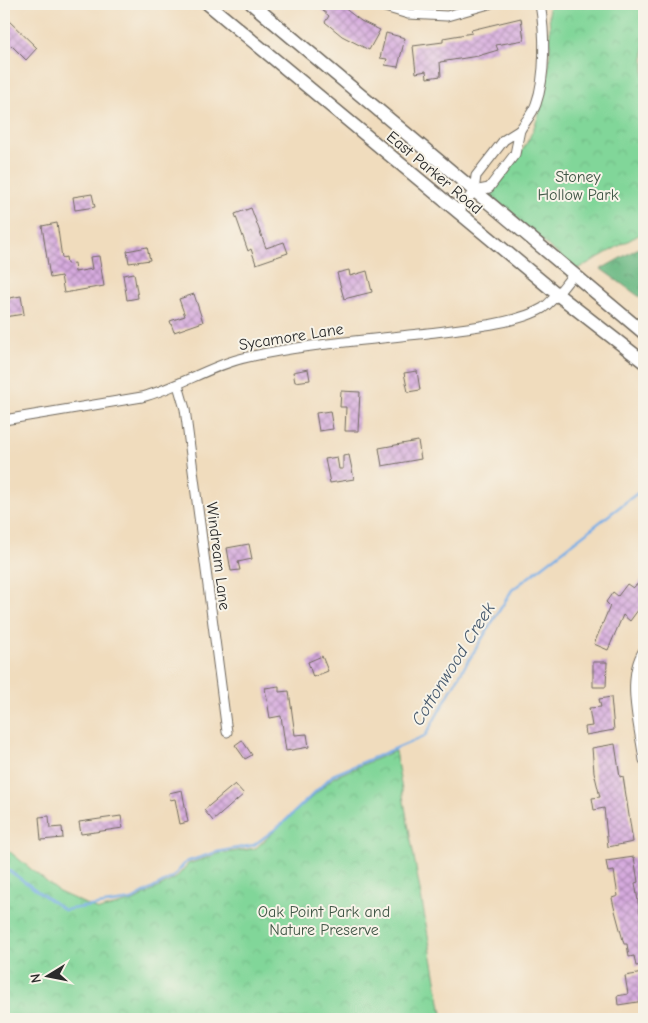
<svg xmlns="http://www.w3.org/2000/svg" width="648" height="1023" font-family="'Comic Neue',sans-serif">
	<defs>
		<pattern id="forest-crowns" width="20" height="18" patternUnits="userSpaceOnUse" patternTransform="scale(1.25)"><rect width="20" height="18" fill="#68b781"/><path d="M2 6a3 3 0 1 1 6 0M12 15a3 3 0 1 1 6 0" fill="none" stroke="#56956a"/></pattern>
		<pattern id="park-crowns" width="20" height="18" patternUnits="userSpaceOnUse" patternTransform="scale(1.25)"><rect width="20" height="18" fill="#81d699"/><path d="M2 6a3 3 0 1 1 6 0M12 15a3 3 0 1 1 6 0" fill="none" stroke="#70b884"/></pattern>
		<pattern id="building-cross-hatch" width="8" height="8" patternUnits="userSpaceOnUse" patternTransform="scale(1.25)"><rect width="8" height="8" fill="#d6aade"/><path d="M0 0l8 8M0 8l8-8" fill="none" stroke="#ae8bb4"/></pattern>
	</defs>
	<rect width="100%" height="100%" fill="#f7f3e8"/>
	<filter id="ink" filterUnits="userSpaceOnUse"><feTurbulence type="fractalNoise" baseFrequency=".02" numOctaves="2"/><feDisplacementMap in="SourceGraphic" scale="10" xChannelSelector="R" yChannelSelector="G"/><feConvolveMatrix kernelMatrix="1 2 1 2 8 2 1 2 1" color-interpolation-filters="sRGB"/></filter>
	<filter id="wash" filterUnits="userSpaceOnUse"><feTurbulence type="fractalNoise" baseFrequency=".0096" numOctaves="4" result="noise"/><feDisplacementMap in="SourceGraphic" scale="20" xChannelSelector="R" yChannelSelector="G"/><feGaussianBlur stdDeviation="1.12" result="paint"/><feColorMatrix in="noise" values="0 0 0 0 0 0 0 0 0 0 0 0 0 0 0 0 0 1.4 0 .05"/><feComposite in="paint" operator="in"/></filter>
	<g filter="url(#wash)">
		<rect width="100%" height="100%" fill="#f0dcbd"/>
		<polygon fill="url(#forest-crowns)" stroke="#4a7156" points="644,245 644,300 601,269"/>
		<g fill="url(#park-crowns)" stroke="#568062">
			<path d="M548,4h96v228l-68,38 -86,-74c9,-13 20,-26 29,-40 29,-44 35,-101 29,-152z"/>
			<polygon points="395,751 443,1019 4,1019 4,847 59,892 99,910 134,901 176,878 188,864 218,854 256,848 334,777"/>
		</g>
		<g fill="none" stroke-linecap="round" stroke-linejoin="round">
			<polyline stroke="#79afe7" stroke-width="2.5" points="4,867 64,910 132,900 173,877 186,862 217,852 254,845 282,824 333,775 425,736 462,671 512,590 644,488"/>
		</g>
		<g id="blocks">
			<g fill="url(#building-cross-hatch)">
				<polygon points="315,4 339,4 361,21 380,30 369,50 342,36 325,22 329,16"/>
				<polygon points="521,18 524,40 496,45 498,50 478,56 440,62 441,76 427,78 426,71 416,73 413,46 443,42 443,38 472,33 471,30"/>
				<polygon points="8,20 37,48 26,60 4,38 4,25"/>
				<polygon points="386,33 405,38 398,67 385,65 387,59 380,58"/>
				<polygon points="92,194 95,207 75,210 73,197"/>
				<polygon points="251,208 266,248 284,242 288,253 256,264 251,249 248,251 235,214"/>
				<polygon points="57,223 62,258 66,257 67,264 74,263 75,272 92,269 90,257 99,256 104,286 64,293 61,276 50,278 42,226"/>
				<polygon points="147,247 150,260 129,263 127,251"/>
				<polygon points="349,270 350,276 367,271 372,292 344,299 337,273"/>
				<polygon points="134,273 138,298 127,300 123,275"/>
				<polygon points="194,294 203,322 174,332 170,321 185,316 179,299"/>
				<polygon points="21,296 24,314 4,317 4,299"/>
				<polygon points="308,369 310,380 295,382 293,372"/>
				<polygon points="417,371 420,390 408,392 404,373"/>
				<polygon points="341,391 360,392 358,431 345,431 346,407 340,407"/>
				<polygon points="330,411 333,429 319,431 316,413"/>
				<polygon points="418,441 421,459 382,466 379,448"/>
				<polygon points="349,455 354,479 330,483 325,459 337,457 339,469 343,469 343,456"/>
				<polygon points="249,544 252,559 238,562 240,570 231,571 227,548"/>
				<polygon points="644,578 644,602 630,621 623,615 608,650 594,644 610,606 606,602 613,592 618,596 627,584 633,588"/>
				<polygon points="322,656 328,671 313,677 308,662"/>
				<polygon points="593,662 607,662 606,687 593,687"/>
				<polygon points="279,686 279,692 289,691 295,735 307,734 309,747 286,751 281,716 270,718 265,688"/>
				<polygon points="611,697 614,730 586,735 585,727 592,726 589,708 601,707 599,699"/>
				<polygon points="242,740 252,755 245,759 235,745"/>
				<polygon points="615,744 620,777 623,776 633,842 608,847 604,808 594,810 592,798 600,797 594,772 592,748"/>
				<polygon points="235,784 244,794 213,821 204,810"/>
				<polygon points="182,790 188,822 180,824 175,799 170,800 169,793"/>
				<polygon points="49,816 50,828 62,827 63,838 41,840 39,817"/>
				<polygon points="121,816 123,828 81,834 79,822"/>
				<polygon points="634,857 638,882 635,883 644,936 644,965 636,966 634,956 629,957 627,944 624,944 614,907 612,898 618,896 614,871 608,872 606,861"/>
				<polygon points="643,973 644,1001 618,1005 617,996 628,994 625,976"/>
			</g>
		</g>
	</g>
	<g filter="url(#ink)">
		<use href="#blocks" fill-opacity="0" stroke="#70695e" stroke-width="1"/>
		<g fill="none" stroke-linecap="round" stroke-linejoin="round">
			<g stroke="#70695e" stroke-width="11">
				<g id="minor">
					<polyline points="375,4 408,14 447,16 489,4"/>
					<path d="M520,130c5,-8 13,-17 16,-26 10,-28 9,-72 4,-100"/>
					<polyline points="458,212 474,191 476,176 504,140 520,130 515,154 489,188 474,191"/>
					<polyline points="178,385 185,409 227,732"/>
					<path d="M4,420l138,-23c37,-10 69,-32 106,-40 59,-13 120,-17 180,-24 31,-4 89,-9 115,-25 12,-8 21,-23 30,-33"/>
					<path d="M644,650c-19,28 -4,78 0,110"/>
				</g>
			</g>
			<g stroke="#70695e" stroke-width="15">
				<g id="secondary">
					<polyline points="208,4 557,294 644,362"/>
					<polyline points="252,4 644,333"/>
				</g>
			</g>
			<use href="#minor" stroke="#fff" stroke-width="9"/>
			<use href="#secondary" stroke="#fff" stroke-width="12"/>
		</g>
	</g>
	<g text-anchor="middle" stroke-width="4" stroke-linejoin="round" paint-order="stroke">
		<g font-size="16" fill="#2b2b2b" stroke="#f7f3e8">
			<text transform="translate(435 172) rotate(40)" y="6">East Parker Road</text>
			<text transform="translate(291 336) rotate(-9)" y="6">Sycamore Lane</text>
			<text transform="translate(219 556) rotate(83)" y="6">Windream Lane</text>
		</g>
		<g font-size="16" fill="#405646" stroke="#f7f3e8">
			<text x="578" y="182">Stoney<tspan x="578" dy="18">Hollow Park</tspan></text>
			<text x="324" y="917">Oak Point Park and<tspan x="324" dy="18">Nature Preserve</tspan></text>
		</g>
		<g font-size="18" font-style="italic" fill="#46596d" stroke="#f7f3e8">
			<text transform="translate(453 664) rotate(-58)" y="6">Cottonwood Creek</text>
		</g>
	</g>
	<rect width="648" height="1023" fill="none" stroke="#f7f3e8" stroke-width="20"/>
	<g transform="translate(48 976) rotate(260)" stroke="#f7f3e8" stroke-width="4" paint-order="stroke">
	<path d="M0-4L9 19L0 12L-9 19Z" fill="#2b2b2b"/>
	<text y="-8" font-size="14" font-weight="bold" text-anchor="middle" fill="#2b2b2b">N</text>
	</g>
</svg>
